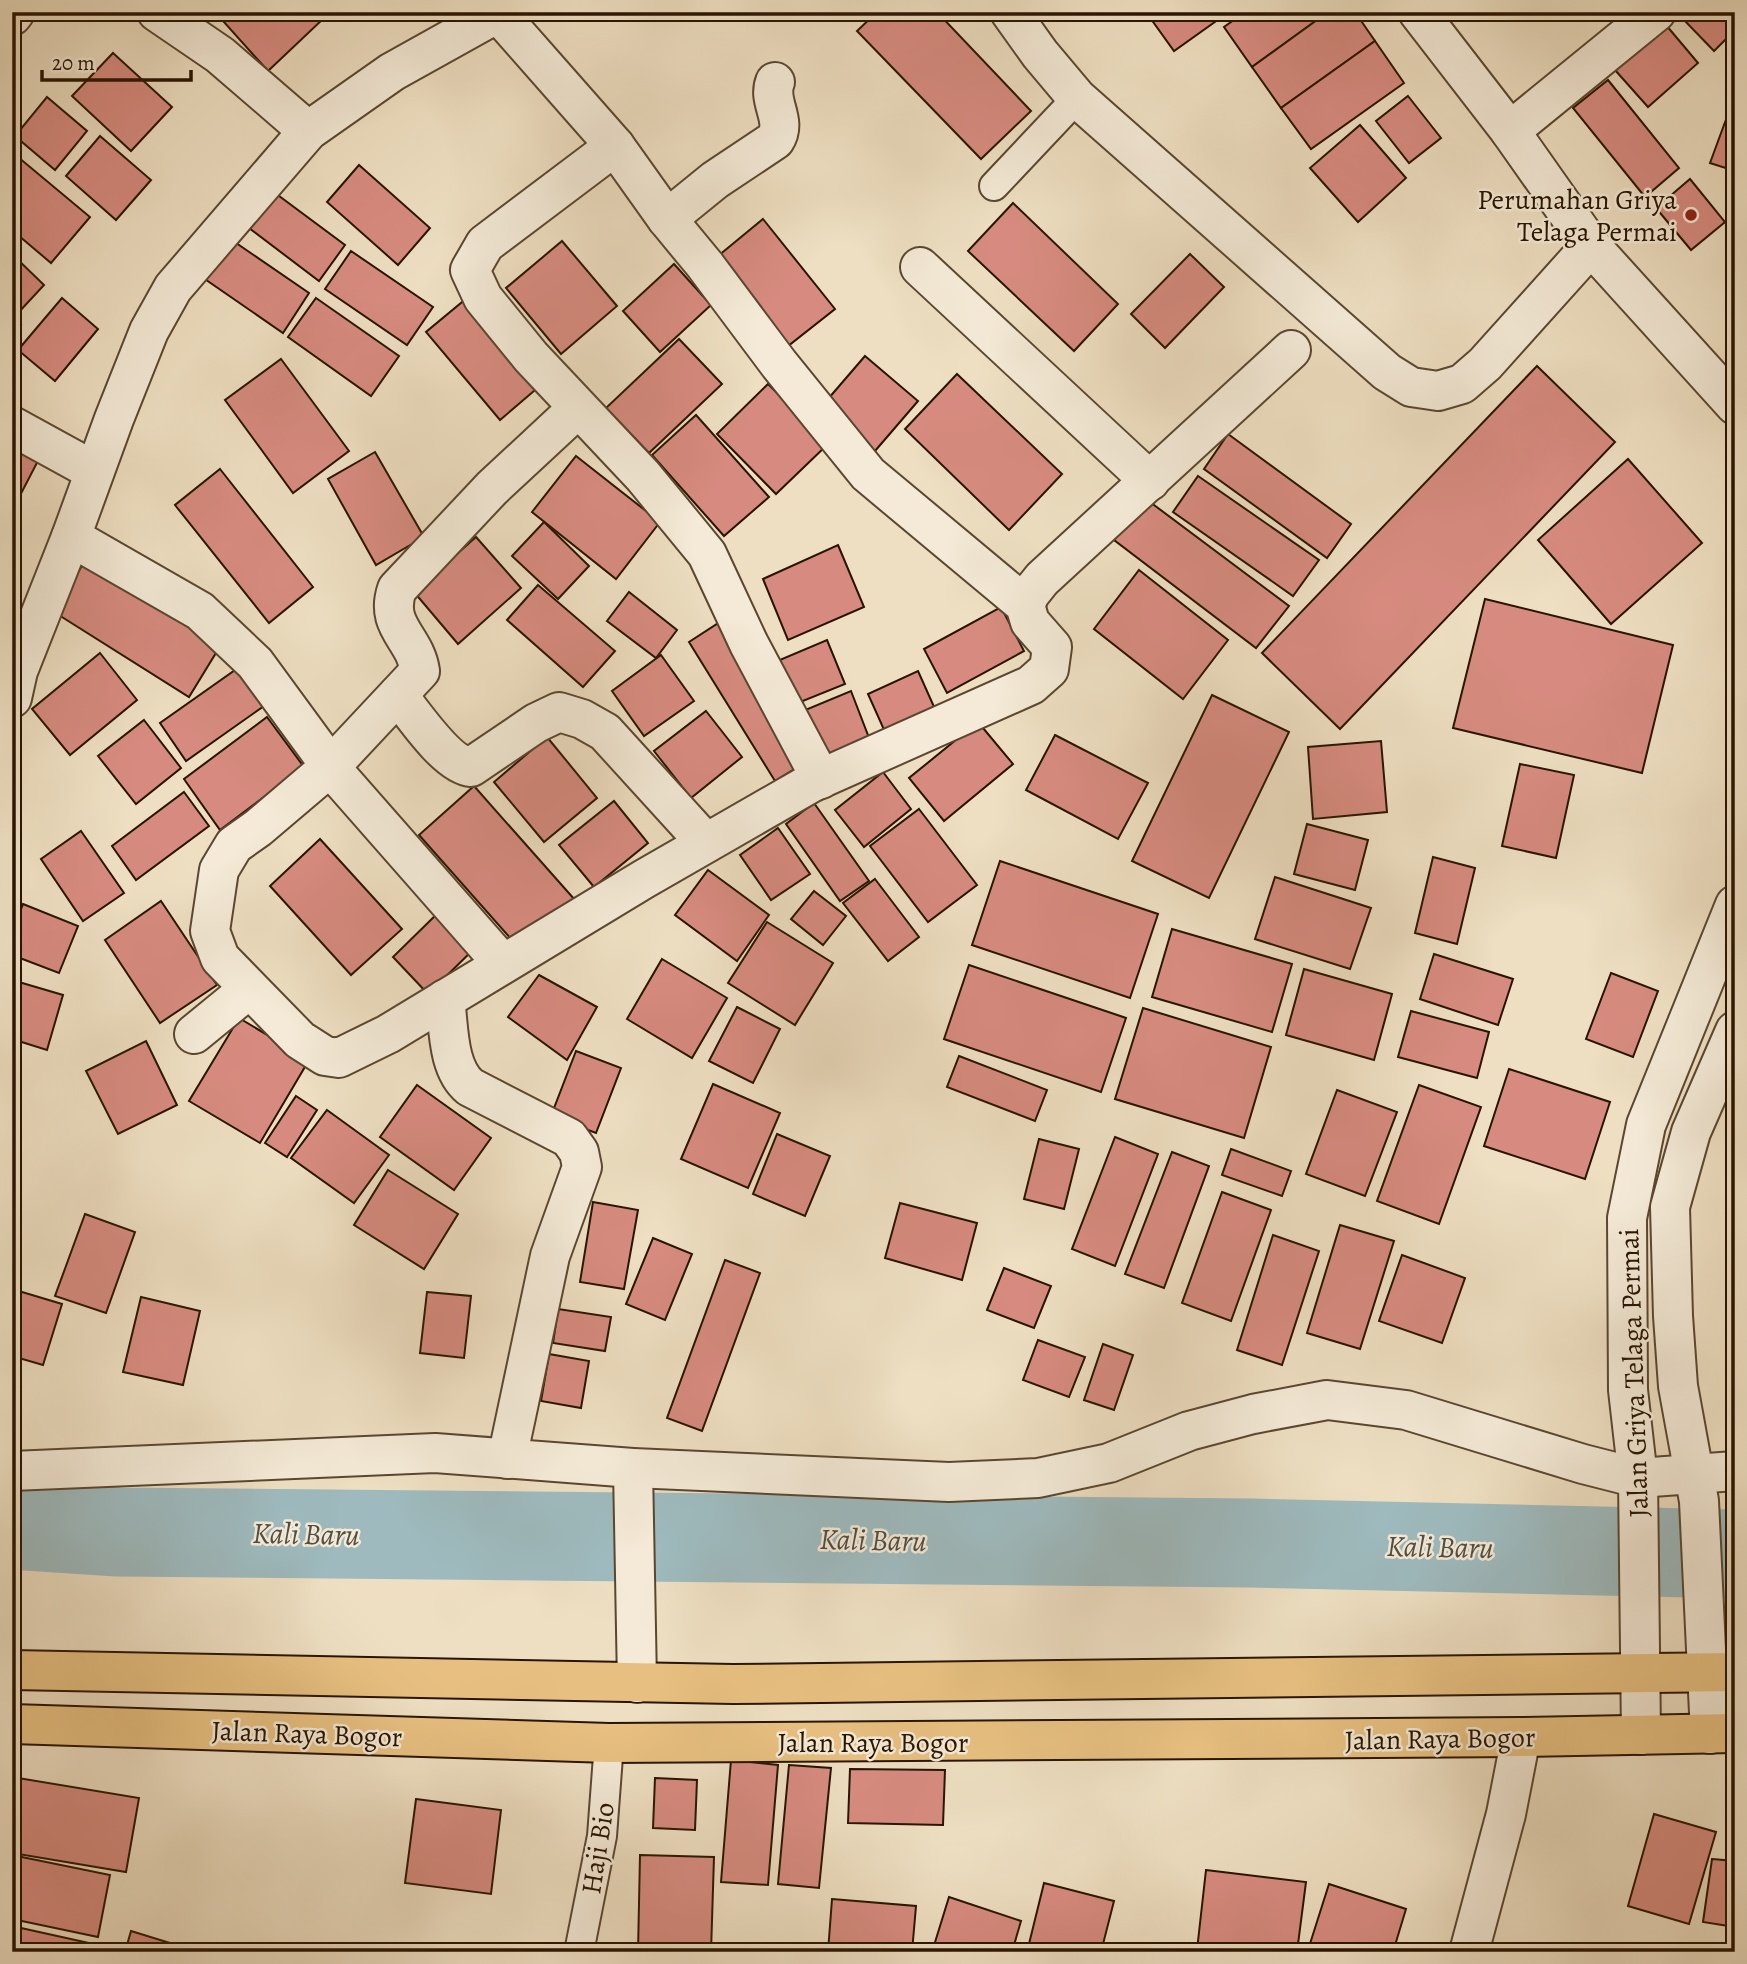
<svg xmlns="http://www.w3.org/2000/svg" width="1747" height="1964" font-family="Alegreya,serif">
	<rect width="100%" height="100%" fill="#eedfc2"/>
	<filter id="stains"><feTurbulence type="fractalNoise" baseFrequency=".00286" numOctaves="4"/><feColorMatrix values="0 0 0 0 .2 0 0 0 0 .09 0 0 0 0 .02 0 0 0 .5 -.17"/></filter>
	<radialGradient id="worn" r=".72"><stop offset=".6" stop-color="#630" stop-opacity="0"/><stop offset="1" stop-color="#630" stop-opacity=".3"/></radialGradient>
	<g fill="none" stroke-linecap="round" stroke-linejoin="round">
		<polyline stroke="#9ebabe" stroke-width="89" points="12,1525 118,1532 1251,1543 1735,1554"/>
	</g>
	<g fill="#d78b80" stroke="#281400" stroke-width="2">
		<polygon points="215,12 317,12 323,19 268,71"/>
		<polygon points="877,12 937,12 1031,111 981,159 857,31"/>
		<polygon points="1146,12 1214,12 1219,19 1174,51"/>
		<polygon points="1245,12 1328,12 1252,67 1224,27"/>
		<polygon points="1328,12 1355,12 1375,41 1281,108 1252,67"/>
		<polygon points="1692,12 1735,12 1735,30 1714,51 1684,20"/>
		<polygon points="1666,25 1698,63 1648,107 1615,70"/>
		<polygon points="1375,41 1404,83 1311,149 1281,108"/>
		<polygon points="113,53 172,107 131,151 72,96"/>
		<polygon points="1608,80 1679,168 1645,197 1573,108"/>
		<polygon points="1735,95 1735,171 1710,163"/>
		<polygon points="1408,96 1441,138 1409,163 1376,121"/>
		<polygon points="47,97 87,131 55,170 15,136"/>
		<polygon points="1360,125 1406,178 1358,222 1310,168"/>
		<polygon points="100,136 151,180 116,220 66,176"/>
		<polygon points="12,152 90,217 51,263 12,230"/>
		<polygon points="359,165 430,228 398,265 327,202"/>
		<polygon points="1690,179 1725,222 1691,250 1656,208"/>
		<polygon points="267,187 345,245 319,281 241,222"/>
		<polygon points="1013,203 1118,304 1074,351 968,251"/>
		<polygon points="763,219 835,309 783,350 712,261"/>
		<polygon points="226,236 309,293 283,333 199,275"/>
		<polygon points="562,241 617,306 561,354 506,288"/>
		<polygon points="351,251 433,307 407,345 325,289"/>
		<polygon points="12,254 44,285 18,313 12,307"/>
		<polygon points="1190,254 1224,287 1165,348 1131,314"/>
		<polygon points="674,264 711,305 660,352 623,311"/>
		<polygon points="62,298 98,329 55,381 18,350"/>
		<polygon points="316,298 399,356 371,396 288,337"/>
		<polygon points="467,298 541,385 500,420 426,332"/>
		<polygon points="12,320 21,325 12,341"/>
		<polygon points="679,339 722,384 649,453 606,408"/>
		<polygon points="865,356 918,401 875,451 822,406"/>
		<polygon points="281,359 349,451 293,493 225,400"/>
		<polygon points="1537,366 1615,442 1340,729 1262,653"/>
		<polygon points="957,374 1062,474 1009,530 905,429"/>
		<polygon points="768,384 828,444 776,494 717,434"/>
		<polygon points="696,415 769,497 724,536 652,455"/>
		<polygon points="1228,434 1351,524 1327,558 1204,469"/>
		<polygon points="12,440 41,455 12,511"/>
		<polygon points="375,452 424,537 376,565 328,479"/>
		<polygon points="576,456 660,522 616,579 532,512"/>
		<polygon points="1628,459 1702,543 1611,624 1538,540"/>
		<polygon points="220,469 313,587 269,623 175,505"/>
		<polygon points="1198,476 1319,560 1293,596 1173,512"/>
		<polygon points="1146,499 1289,606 1256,648 1114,540"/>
		<polygon points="544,522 589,566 558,599 512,556"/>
		<polygon points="476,537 521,588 458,644 414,592"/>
		<polygon points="838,545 864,607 788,640 763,579"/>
		<polygon points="86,559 222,643 189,697 54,612"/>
		<polygon points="1139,570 1228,640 1183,699 1094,629"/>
		<polygon points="538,585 615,651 583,687 507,620"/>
		<polygon points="629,592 677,630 656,658 607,621"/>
		<polygon points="1485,599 1673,645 1642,773 1453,728"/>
		<polygon points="1001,607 1024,651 947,693 924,649"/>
		<polygon points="720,622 806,762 775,781 689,642"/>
		<polygon points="827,640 845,684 793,705 775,662"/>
		<polygon points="100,653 137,700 70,755 32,709"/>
		<polygon points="661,655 694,701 644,736 612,691"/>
		<polygon points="238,668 264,706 186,761 160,723"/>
		<polygon points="918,671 935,709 885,732 868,694"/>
		<polygon points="851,691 871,743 818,764 798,713"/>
		<polygon points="1212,695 1289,732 1209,898 1132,861"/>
		<polygon points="706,711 742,757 691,798 654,751"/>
		<polygon points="267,717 304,767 220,830 184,779"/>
		<polygon points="144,720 181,768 136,804 98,756"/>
		<polygon points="978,722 1013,764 944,821 909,778"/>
		<polygon points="1055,735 1148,783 1118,839 1026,790"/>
		<polygon points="547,737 597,798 544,842 494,782"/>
		<polygon points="1381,741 1387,812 1313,819 1308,747"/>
		<polygon points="1520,764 1574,775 1556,858 1502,846"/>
		<polygon points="883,772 911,809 864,847 835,810"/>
		<polygon points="474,786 575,900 520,949 419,835"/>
		<polygon points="184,792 209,826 136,880 112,846"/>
		<polygon points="614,801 648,843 594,887 559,845"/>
		<polygon points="814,803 869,881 840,901 786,824"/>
		<polygon points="919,809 977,885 928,922 870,846"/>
		<polygon points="1307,824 1368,840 1355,890 1294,874"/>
		<polygon points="778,828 810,874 771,900 740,855"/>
		<polygon points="81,831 124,893 83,921 41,859"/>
		<polygon points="320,839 402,929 351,975 270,886"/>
		<polygon points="1433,857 1475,868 1457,944 1415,933"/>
		<polygon points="1000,861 1158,914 1130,998 972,945"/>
		<polygon points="708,870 769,915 737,961 675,915"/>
		<polygon points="1275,877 1371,908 1350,969 1255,939"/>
		<polygon points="875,879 919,937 888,961 843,903"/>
		<polygon points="814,891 846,916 823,945 791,919"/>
		<polygon points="161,901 217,985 160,1023 105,940"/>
		<polygon points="23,904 78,926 59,973 12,955 12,931"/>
		<polygon points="442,909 477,946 428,994 393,957"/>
		<polygon points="767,922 833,963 795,1025 728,983"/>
		<polygon points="1172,929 1292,964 1272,1032 1152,997"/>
		<polygon points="1434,954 1513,979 1498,1025 1420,999"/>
		<polygon points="662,959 727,998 692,1058 627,1019"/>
		<polygon points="969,965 1126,1018 1101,1092 944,1039"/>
		<polygon points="1304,969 1392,994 1374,1060 1286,1035"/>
		<polygon points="1611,973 1658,991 1633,1057 1586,1039"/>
		<polygon points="539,975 597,1007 567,1060 508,1017"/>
		<polygon points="12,980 63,995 47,1050 12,1039"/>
		<polygon points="737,1007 780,1029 753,1083 709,1061"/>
		<polygon points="1143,1008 1271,1047 1244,1138 1115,1099"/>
		<polygon points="1411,1011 1489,1032 1477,1078 1398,1057"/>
		<polygon points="239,1018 309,1060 260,1143 189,1101"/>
		<polygon points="146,1041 177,1105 118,1134 86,1071"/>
		<polygon points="576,1051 621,1068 596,1133 551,1116"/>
		<polygon points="959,1056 1047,1090 1035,1121 947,1087"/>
		<polygon points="1509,1069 1610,1102 1585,1179 1484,1146"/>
		<polygon points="713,1084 780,1113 748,1188 681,1159"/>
		<polygon points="417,1085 491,1138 454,1190 380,1137"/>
		<polygon points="1419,1085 1481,1107 1439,1224 1377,1201"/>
		<polygon points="1337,1090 1397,1112 1365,1196 1306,1174"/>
		<polygon points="296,1096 317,1110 287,1157 265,1143"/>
		<polygon points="327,1110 389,1155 354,1203 291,1158"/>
		<polygon points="777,1134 830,1156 805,1216 753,1194"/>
		<polygon points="1115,1137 1158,1154 1115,1266 1072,1249"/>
		<polygon points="1039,1139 1079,1149 1064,1209 1024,1199"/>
		<polygon points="1231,1149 1291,1171 1282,1196 1222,1175"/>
		<polygon points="1172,1152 1209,1166 1164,1288 1125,1274"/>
		<polygon points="388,1170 458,1214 424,1269 354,1225"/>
		<polygon points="1222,1192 1271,1210 1231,1321 1182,1303"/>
		<polygon points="593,1202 638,1210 624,1289 580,1282"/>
		<polygon points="900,1203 977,1223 962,1280 885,1258"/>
		<polygon points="85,1214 135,1232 106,1313 55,1296"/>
		<polygon points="1340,1225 1394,1241 1360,1349 1307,1333"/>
		<polygon points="1273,1235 1319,1251 1282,1365 1237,1350"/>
		<polygon points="653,1238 692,1254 665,1320 626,1304"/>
		<polygon points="1402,1255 1465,1278 1442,1343 1379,1321"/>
		<polygon points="725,1260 760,1273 702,1431 667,1418"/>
		<polygon points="1004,1268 1051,1286 1034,1328 987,1310"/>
		<polygon points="12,1289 62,1304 43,1365 12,1356"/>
		<polygon points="427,1292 471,1296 464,1358 420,1353"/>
		<polygon points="141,1297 200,1311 183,1385 123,1372"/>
		<polygon points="558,1309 611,1317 605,1351 553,1343"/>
		<polygon points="1038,1340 1085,1357 1069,1397 1023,1380"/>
		<polygon points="1103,1344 1133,1355 1114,1410 1084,1400"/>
		<polygon points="549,1354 589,1361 581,1408 541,1401"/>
		<polygon points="731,1760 778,1765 768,1885 721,1882"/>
		<polygon points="789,1765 831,1768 819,1888 778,1884"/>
		<polygon points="850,1769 945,1770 943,1825 848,1823"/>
		<polygon points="12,1777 139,1798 126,1872 12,1853"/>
		<polygon points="655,1778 697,1780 695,1830 653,1828"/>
		<polygon points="416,1799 501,1810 491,1894 405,1883"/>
		<polygon points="1654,1814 1716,1832 1689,1924 1628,1906"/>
		<polygon points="12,1855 110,1875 98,1937 12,1919"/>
		<polygon points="640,1855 714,1857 711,1952 638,1952"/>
		<polygon points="1712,1859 1735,1861 1735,1927 1703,1922"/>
		<polygon points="1206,1870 1306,1882 1297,1952 1215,1952 1197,1950"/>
		<polygon points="1044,1883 1114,1901 1101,1952 1027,1952"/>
		<polygon points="1329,1884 1406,1909 1393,1952 1315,1952 1308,1950"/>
		<polygon points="949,1897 1021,1921 1012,1952 932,1952"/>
		<polygon points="832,1899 916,1906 912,1952 828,1952"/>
		<polygon points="12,1926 107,1947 106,1952 12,1952"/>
		<polygon points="131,1931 196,1951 196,1952 125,1952"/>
	</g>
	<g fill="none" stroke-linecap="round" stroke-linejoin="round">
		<g stroke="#5a4730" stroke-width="32">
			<g id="service">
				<polyline points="994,186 1077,98"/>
				<polyline points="579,1952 602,1836 609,1743"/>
			</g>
		</g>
		<g stroke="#5a4730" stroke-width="42">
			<g id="minor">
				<polyline points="157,12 220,55 308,131"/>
				<path d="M497,12l118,134 52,73 38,46 74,99 89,110 157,131 5,17 22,25 -3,22 -18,16 -220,98 -167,96 -256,155 -49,24 -14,-2 -25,-16 -80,-82 -10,-27 9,-61 15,-25 24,-17 73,-62 89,-95c-5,-34 -36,-44 -23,-82l95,-101 86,-80"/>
				<polyline points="1010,12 1040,54 1077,98 1387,372 1411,387 1438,391 1462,384 1485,364 1591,246"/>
				<polyline points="1418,12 1510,131 1591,246 1735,405"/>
				<polyline points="12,16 15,12"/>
				<polyline points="1510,131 1656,12"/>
				<polyline points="615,146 485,244 470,270 483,298 531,357 643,476 707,554 749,644 821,779"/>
				<path d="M667,219l48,-39 60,-40c13,-20 -8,-38 0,-58"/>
				<polyline points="920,267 1150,481"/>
				<polyline points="12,426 94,471"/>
				<polyline points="71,537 200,611 255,663 337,775 503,964"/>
				<polyline points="1025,605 1030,594 1042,579 1291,350"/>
				<path d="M398,695c15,19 49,70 73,72l65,-44 23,-11 23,7 23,13 101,111"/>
				<polyline points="12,698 18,671 71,537 114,419 149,331 173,288 308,131 392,72 498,13"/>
				<path d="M445,999c4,28 2,69 25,88l99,51 10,14 3,15 -32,89 -43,203"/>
				<polyline points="194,1034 249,989"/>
				<polyline points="633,1468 637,1683"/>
				<polyline points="12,1471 435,1453 633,1468 949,1482 1038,1478 1109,1463 1189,1431 1253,1414 1327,1400 1406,1410 1583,1464 1638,1478 1735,1471"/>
				<polyline points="1710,1734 1699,1501 1678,1386 1673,1316 1670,1207 1691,1132 1735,1031"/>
				<polyline points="1641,1735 1638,1478 1628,1390 1627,1218 1646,1125 1735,905"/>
				<polyline points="1469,1952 1506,1814 1521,1737"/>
			</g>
		</g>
		<g stroke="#281400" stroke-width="42">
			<g id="trunk">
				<polyline points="12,1670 733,1684 1735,1672"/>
				<polyline points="12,1724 609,1743 1521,1737 1735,1733"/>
			</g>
		</g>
		<use href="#service" stroke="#f4ead7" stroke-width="28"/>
		<use href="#minor" stroke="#f4ead7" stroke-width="38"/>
		<use href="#trunk" stroke="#e7c081" stroke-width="38"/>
	</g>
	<circle fill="#8f2418" stroke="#f4ead7" stroke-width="2.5" cx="1691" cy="215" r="7"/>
	<g text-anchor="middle" stroke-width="5" stroke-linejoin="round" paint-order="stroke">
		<g font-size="28" fill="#281400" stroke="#f4ead7" text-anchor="end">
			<text x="1677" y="209">Perumahan Griya<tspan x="1677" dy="32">Telaga Permai</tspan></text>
		</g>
		<g font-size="28" fill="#281400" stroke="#f4ead7">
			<text transform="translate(1633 1373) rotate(-92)" y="10">Jalan Griya Telaga Permai</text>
			<text transform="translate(307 1733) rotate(2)" y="10">Jalan Raya Bogor</text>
			<text transform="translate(1440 1738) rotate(-1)" y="10">Jalan Raya Bogor</text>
			<text x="873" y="1752">Jalan Raya Bogor</text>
			<text transform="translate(597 1848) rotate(-81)" y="10">Haji Bio</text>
		</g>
		<g font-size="30" font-style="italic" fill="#514e42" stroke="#f4ead7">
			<text transform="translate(306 1534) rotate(1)" y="10">Kali Baru</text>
			<text transform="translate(873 1540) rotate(1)" y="10">Kali Baru</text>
			<text transform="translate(1440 1547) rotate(1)" y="10">Kali Baru</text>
		</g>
	</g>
	<rect width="1747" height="1964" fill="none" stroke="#eedfc2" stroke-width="42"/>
	<rect x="14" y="14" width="1719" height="1936" fill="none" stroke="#281400" stroke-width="3.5"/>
	<rect x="21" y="21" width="1705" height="1922" fill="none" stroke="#281400" stroke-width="2"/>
	<path d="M42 70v10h149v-10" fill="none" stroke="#281400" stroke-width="3.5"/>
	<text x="52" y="70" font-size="21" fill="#281400" stroke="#f4ead7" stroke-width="5" paint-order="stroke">20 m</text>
	<rect width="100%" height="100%" filter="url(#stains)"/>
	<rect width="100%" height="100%" fill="url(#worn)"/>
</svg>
